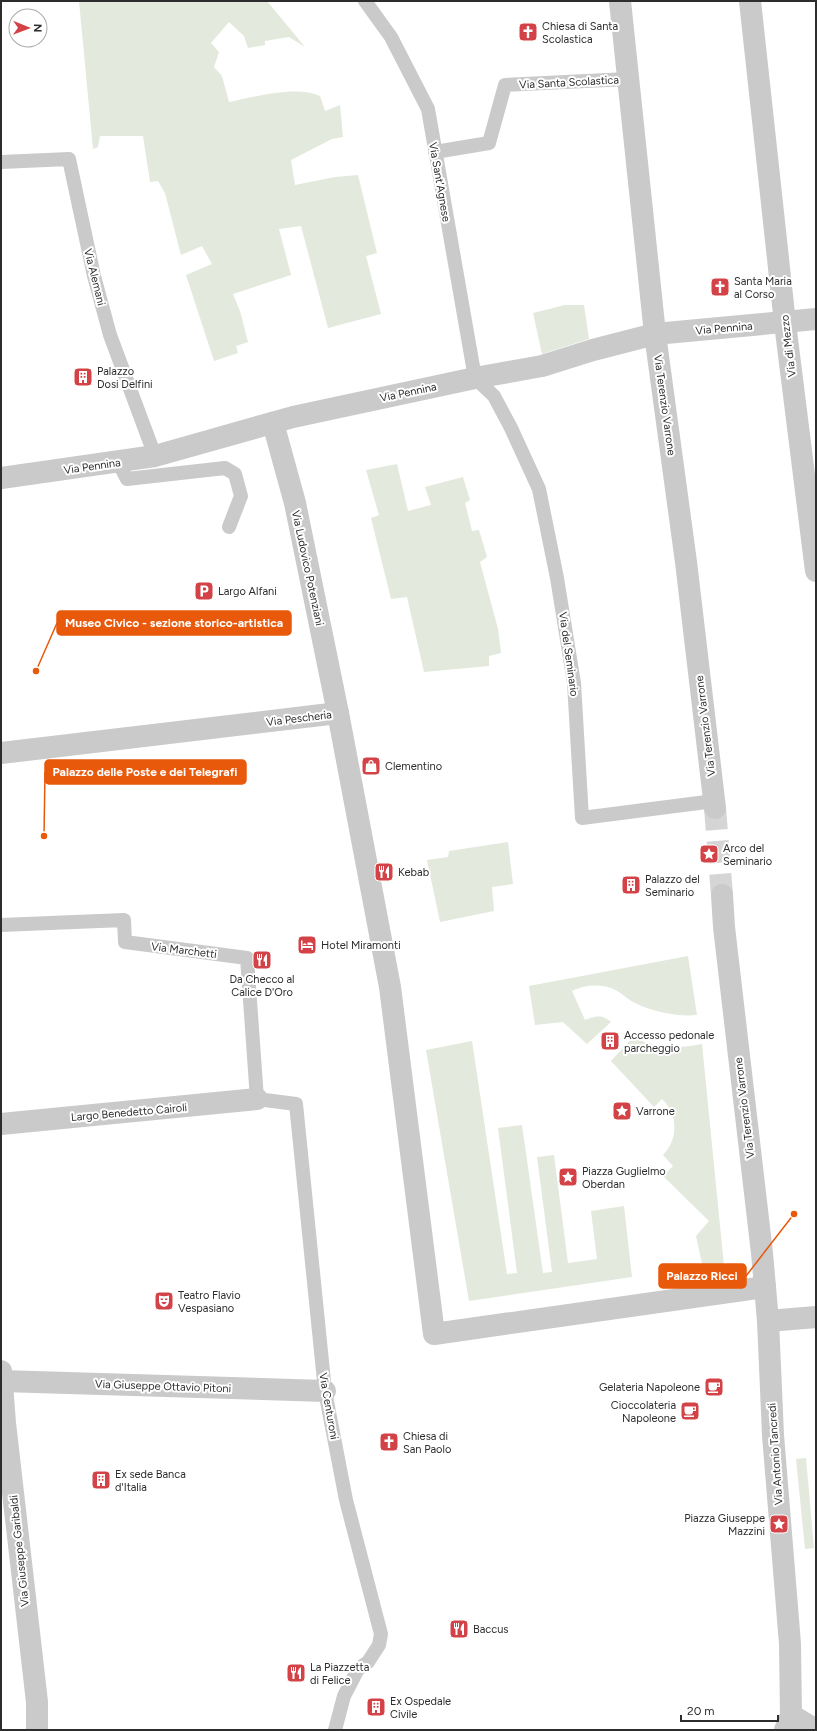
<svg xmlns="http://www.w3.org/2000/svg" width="817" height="1731" font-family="Figtree,sans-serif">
	<rect width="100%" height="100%" fill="#fff"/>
	<g fill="#e3e9dc">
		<path d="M79,1h188l38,46 -16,-10 -24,4v4l-17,3 -4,-12 -15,-14 -18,21 8,9 -5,15 8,9 7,26c25,-5 68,-17 91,-6l5,15 15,-6 3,32 -11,2 -41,21 4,25 40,-8 23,-2 19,78 -11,3 15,58 -53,14 -27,-102 -22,3 12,46 -58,19 7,17 8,31 -12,4 2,7 -24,8 -28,-86 26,-11 -10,-18 -21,9 -16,-62 -7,-12 -8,1 -7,-46h-43l-2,11 -5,2z"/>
		<polygon points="565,305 584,305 589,339 542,354 533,313"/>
		<polygon points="397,464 408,511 431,505 425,487 463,477 470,500 465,503 472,531 479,530 487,557 480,562 498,629 501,653 489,656 489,666 424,672 407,597 391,599 371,518 379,515 366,470"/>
		<polygon points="508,842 513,884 492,887 494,911 440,922 427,860 448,857 449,851"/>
		<path d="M688,956l9,59c-20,2 -42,-3 -60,-11 -7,-3 -12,-8 -18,-12 -14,-9 -34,-8 -47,-1l13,29c11,-4 17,-6 26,2l-24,22 -24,-22 -28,3 -6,-39z"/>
		<path d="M633,1037c22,11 44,12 69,7l22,222 -21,2 -7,-32 13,-15 -46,-45 10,-10 -10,-11c16,-16 15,-41 -1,-56l-8,8 -43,-46z"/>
		<polygon points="472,1041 507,1274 517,1273 498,1128 522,1125 543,1273 552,1272 537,1157 554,1155 568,1263 597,1259 591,1211 624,1206 632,1277 469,1301 426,1050"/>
		<polygon points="806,1458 814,1548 805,1549 796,1459"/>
	</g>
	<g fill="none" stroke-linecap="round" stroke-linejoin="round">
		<polyline stroke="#d5d5d5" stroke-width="22" stroke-dasharray="22 11" stroke-linecap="butt" points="715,808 722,895"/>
		<g stroke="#cacaca" stroke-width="14">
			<polyline points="365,1 391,37 428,109 475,378 494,396 511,428 539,489 557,578 574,683 582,818 714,801"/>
			<polyline points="435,152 489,143 505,85 628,79"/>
			<polyline points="1,162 69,159 94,276 110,335 155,456"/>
			<polyline points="118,462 127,479 225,468 235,474 241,496 229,527"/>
			<polyline points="1,925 124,920 125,942 247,958 257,1099 296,1104 325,1391 346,1500 381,1634 379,1645 368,1662 358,1669 344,1696 335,1730"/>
		</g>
		<g stroke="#cacaca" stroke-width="22">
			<polyline points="620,1 655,334 686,562 715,808"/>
			<polyline points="750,1 785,323 816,571"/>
			<polyline points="273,423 295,503 338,713 390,987 434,1334 765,1287"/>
			<polyline points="1,478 155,456 293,417 475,378 542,366 593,350 655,334 816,319"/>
			<polyline points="1,753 338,713"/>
			<polyline points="722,895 724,927 762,1253 768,1321 773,1435 790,1644 791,1715 785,1730"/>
			<polyline points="1,1124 257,1099"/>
			<polyline points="768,1321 816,1317"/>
			<polyline points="1,1371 5,1423 37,1702 37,1730"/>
			<polyline points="2,1381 325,1391"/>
			<polyline points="791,1715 816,1730"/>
		</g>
	</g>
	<defs>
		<g id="church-square" transform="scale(1)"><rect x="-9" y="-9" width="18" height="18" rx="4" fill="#d24247" stroke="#fff"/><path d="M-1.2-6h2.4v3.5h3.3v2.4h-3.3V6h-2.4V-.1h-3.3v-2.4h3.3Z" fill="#fff"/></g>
		<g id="building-square" transform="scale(1)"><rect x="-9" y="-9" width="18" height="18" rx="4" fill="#d24247" stroke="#fff"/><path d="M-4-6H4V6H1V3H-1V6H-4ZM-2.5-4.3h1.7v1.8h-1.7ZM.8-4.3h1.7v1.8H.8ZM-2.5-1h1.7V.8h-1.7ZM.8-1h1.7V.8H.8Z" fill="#fff"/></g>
		<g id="parking-square" transform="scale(1)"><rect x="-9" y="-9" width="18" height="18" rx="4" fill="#d24247" stroke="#fff"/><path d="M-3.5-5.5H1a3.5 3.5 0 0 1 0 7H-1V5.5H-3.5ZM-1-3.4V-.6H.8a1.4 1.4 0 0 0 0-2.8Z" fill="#fff"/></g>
		<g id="shop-square" transform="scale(1)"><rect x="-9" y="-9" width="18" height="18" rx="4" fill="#d24247" stroke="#fff"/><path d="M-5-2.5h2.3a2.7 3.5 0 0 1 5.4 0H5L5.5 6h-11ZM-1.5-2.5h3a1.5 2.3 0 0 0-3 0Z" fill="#fff"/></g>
		<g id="sight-square" transform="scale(1)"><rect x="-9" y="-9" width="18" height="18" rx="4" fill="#d24247" stroke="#fff"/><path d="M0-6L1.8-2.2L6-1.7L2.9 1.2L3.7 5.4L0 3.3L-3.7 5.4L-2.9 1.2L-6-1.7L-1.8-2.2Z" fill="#fff"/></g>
		<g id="restaurant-square" transform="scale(1)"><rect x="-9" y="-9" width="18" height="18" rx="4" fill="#d24247" stroke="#fff"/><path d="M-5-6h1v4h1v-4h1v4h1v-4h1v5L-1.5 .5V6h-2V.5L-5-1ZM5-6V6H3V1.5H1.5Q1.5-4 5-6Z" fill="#fff"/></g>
		<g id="hotel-square" transform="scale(1)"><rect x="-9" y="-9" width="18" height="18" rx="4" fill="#d24247" stroke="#fff"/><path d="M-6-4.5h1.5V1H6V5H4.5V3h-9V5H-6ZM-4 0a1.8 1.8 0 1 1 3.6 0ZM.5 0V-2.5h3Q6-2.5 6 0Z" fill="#fff"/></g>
		<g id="theatre-square" transform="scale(1)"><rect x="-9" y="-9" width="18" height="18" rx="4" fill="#d24247" stroke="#fff"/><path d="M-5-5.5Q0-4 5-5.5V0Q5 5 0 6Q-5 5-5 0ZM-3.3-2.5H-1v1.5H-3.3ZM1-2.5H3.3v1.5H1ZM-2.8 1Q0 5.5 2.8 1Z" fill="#fff"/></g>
		<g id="cafe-square" transform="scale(1)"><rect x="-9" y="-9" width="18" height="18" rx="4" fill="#d24247" stroke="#fff"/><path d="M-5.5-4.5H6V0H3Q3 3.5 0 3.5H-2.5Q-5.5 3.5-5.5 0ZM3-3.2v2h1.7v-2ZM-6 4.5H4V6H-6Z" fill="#fff"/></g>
	</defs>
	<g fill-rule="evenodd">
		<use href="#church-square" x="528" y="32"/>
		<use href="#church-square" x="720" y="287"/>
		<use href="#building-square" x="83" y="377"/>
		<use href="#parking-square" x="204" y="591"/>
		<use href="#shop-square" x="371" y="766"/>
		<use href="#sight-square" x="709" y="854"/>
		<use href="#restaurant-square" x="384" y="872"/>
		<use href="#building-square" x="631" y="885"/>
		<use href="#hotel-square" x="307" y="945"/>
		<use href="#restaurant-square" x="262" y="960"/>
		<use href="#building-square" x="610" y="1041"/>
		<use href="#sight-square" x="622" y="1111"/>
		<use href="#sight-square" x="568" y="1177"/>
		<use href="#theatre-square" x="164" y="1301"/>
		<use href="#cafe-square" x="714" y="1387"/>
		<use href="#cafe-square" x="690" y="1411"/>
		<use href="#church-square" x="389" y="1442"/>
		<use href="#building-square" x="101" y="1480"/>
		<use href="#sight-square" x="779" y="1524"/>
		<use href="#restaurant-square" x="459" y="1629"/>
		<use href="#restaurant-square" x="296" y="1673"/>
		<use href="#building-square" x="376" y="1707"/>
	</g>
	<g text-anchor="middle" stroke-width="4" stroke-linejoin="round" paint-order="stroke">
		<g font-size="11" fill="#2d2d2d" stroke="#fff" text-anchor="start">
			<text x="542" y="30">Chiesa di Santa<tspan x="542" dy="13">Scolastica</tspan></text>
			<text x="734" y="285">Santa Maria<tspan x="734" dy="13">al Corso</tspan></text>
			<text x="97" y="375">Palazzo<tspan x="97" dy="13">Dosi Delfini</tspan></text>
			<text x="218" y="595">Largo Alfani</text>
			<text x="385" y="770">Clementino</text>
			<text x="723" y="852">Arco del<tspan x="723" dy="13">Seminario</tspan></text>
			<text x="398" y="876">Kebab</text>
			<text x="645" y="883">Palazzo del<tspan x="645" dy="13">Seminario</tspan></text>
			<text x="321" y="949">Hotel Miramonti</text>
			<text x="262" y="983" text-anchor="middle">Da Checco al<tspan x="262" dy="13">Calice D'Oro</tspan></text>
			<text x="624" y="1039">Accesso pedonale<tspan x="624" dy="13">parcheggio</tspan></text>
			<text x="636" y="1115">Varrone</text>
			<text x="582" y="1175">Piazza Guglielmo<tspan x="582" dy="13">Oberdan</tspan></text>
			<text x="178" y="1299">Teatro Flavio<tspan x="178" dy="13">Vespasiano</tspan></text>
			<text x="700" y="1391" text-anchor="end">Gelateria Napoleone</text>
			<text x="676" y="1409" text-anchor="end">Cioccolateria<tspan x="676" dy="13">Napoleone</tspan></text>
			<text x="403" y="1440">Chiesa di<tspan x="403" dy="13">San Paolo</tspan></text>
			<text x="115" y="1478">Ex sede Banca<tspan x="115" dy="13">d'Italia</tspan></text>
			<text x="765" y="1522" text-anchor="end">Piazza Giuseppe<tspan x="765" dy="13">Mazzini</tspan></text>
			<text x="473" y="1633">Baccus</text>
			<text x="310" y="1671">La Piazzetta<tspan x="310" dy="13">di Felice</tspan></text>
			<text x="390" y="1705">Ex Ospedale<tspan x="390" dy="13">Civile</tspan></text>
		</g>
		<g font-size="11" fill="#2d2d2d" stroke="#fff">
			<text transform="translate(569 82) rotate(-3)" y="4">Via Santa Scolastica</text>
			<text transform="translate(440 182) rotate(80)" y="4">Via Sant'Agnese</text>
			<text transform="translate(95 277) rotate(76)" y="4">Via Alemani</text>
			<text transform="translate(724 328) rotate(-5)" y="4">Via Pennina</text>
			<text transform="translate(788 346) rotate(-97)" y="4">Via di Mezzo</text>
			<text transform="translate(408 392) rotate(-12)" y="4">Via Pennina</text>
			<text transform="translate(665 405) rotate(82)" y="4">Via Terenzio Varrone</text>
			<text transform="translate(92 466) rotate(-8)" y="4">Via Pennina</text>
			<text transform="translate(308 568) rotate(78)" y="4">Via Ludovico Potenziani</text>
			<text transform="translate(569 654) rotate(82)" y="4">Via del Seminario</text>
			<text transform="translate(299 718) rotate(-7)" y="4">Via Pescheria</text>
			<text transform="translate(705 726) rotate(-97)" y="4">Via Terenzio Varrone</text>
			<text transform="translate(184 950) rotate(7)" y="4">Via Marchetti</text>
			<text transform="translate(744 1108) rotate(-97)" y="4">Via Terenzio Varrone</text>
			<text transform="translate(129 1112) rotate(-5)" y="4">Largo Benedetto Cairoli</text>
			<text transform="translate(163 1386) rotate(2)" y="4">Via Giuseppe Ottavio Pitoni</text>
			<text transform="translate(329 1406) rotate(80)" y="4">Via Centuroni</text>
			<text transform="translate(775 1454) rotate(-94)" y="4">Via Antonio Tancredi</text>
			<text transform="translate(19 1551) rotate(-96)" y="4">Via Giuseppe Garibaldi</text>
		</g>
	</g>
	<path fill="none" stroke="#e8590c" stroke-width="1.5" d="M36 671L57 623M44 836L45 772M794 1214L746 1276"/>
	<g fill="#e8590c" stroke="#fff" stroke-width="1.5">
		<circle cx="36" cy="671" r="4"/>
		<circle cx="44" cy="836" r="4"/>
		<circle cx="794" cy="1214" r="4"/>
	</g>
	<g fill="#e8590c" stroke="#e8590c" stroke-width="1.5">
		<rect x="57" y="611" width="234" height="24" rx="4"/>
		<rect x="45" y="760" width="201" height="24" rx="4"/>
		<rect x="659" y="1264" width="87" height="24" rx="4"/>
	</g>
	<g font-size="12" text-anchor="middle" font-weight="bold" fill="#fff">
		<text x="174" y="627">Museo Civico - sezione storico-artistica</text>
		<text x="145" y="776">Palazzo delle Poste e dei Telegrafi</text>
		<text x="702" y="1280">Palazzo Ricci</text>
	</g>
	<rect width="817" height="1731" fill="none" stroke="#2d2d2d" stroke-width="4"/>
	<g transform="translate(28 28) rotate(91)"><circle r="19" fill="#ffffff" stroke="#ababab"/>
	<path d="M0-3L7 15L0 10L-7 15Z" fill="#d24247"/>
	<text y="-6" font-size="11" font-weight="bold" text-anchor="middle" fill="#2d2d2d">N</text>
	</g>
	<path d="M681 1715v6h97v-6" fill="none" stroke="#2d2d2d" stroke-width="2"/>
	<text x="687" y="1715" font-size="12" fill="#2d2d2d" stroke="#ffffff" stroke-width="3" paint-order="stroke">20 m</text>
</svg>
